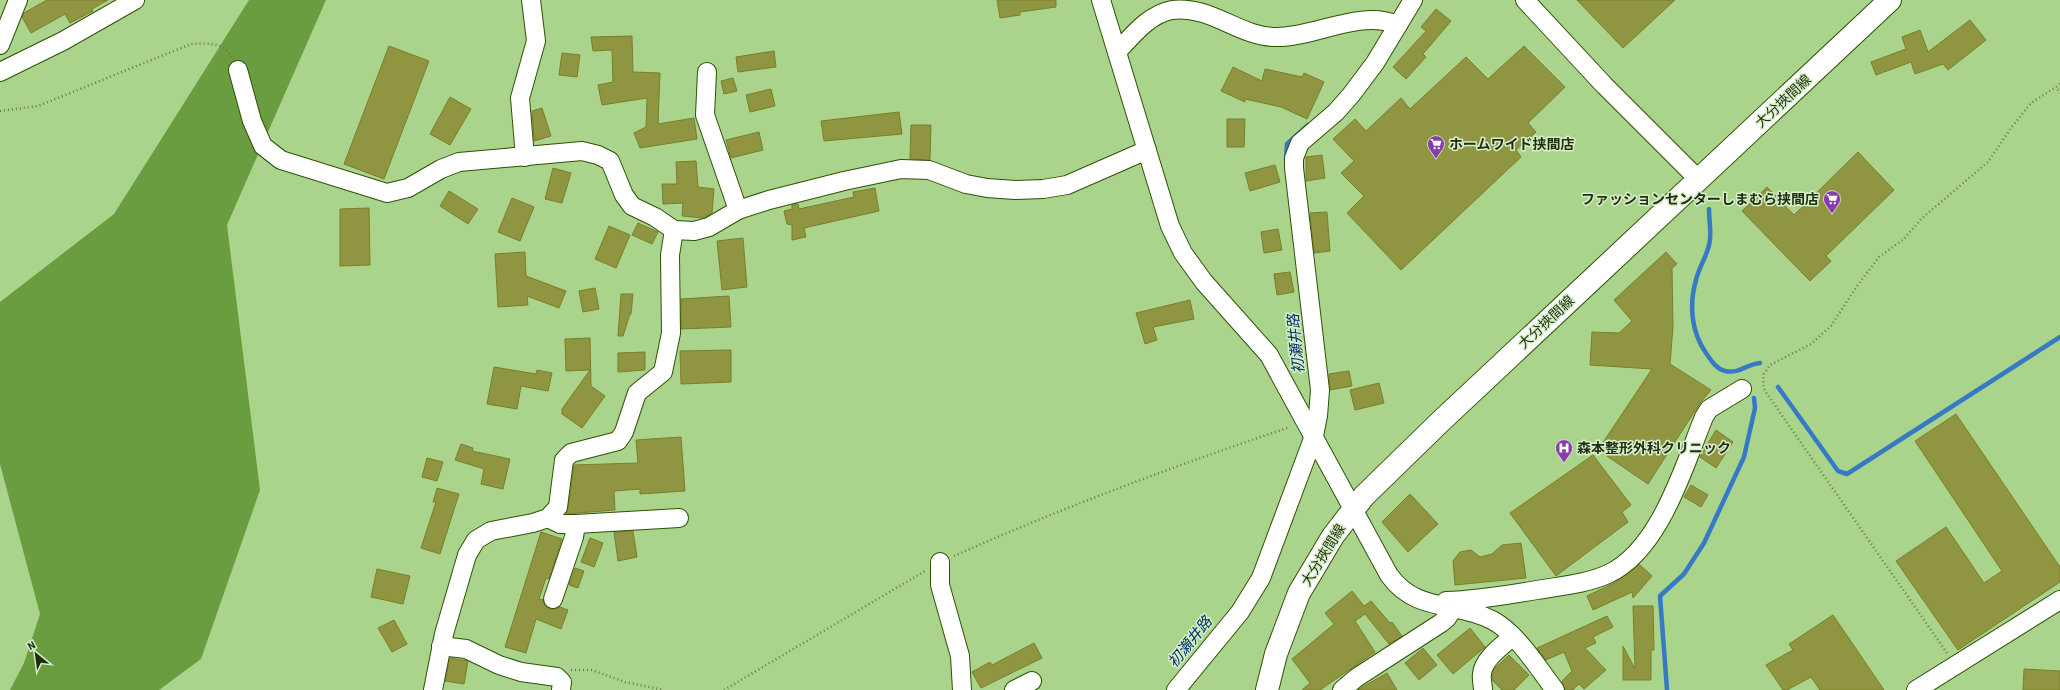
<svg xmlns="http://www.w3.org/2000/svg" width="2060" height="690" font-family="'Source Sans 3','Noto Sans JP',sans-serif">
	<rect width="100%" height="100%" fill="#aad48b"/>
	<polygon fill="#6a9c40" points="249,0 326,0 227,225 260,490 201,659 159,690 10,690 24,663 40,614 0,464 0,302 114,214"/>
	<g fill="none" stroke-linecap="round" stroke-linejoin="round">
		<g stroke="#367ac5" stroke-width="4.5">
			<polyline points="1286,160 1287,144 1308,125"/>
			<path d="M1709,209c0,10 2,20 1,30 -1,15 -11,27 -14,41 -7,24 -5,52 10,73 5,7 10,16 19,18 16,3 21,-7 35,-8"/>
			<polyline points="1778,387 1838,471 1847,474 2060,337"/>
			<polyline points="1667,690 1660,596 1684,574 1704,543 1744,457 1755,408 1754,398"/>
		</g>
	</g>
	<g fill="#8f9541" stroke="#797f29">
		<polygon points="47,0 108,0 92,9 93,11 70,23 65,14 31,33 22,17 24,13"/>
		<polygon points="997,0 1056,0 1056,7 1020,12 1020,15 1000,18"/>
		<polygon points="1577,0 1675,0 1623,48"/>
		<polygon points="1436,9 1451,21 1423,54 1426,57 1406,79 1393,67 1426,31 1421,27"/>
		<polygon points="1970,20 1986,40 1948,70 1943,64 1915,74 1911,62 1876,75 1871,62 1906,49 1902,37 1920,30 1928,52"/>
		<polygon points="632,36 633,72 660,73 658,124 694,118 697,139 640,148 634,133 646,127 647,98 602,105 598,85 613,82 612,50 593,51 591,37"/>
		<polygon points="389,46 429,61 384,179 344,164"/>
		<polygon points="1524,46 1565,87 1528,123 1536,132 1516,150 1521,157 1401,270 1347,213 1364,196 1341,173 1354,161 1333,139 1355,119 1366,131 1401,98 1410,109 1466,57 1488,79"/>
		<polygon points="774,51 776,67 738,72 736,57"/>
		<polygon points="562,53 580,55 577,77 559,75"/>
		<polygon points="1233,67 1262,81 1265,69 1302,77 1304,73 1324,82 1307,119 1281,107 1245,99 1245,102 1221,91"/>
		<polygon points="733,78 737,91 724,94 721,81"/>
		<polygon points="771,89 775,106 750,112 746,95"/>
		<polygon points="450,97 471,109 450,145 430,134"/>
		<polygon points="542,108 551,136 534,141 532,111"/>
		<polygon points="899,112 902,134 824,141 821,121"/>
		<polygon points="1227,119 1245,119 1244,147 1227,147"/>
		<polygon points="911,125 931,125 930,160 910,159"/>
		<polygon points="759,132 763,150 731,158 726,140"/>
		<polygon points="1858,152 1894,190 1826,256 1831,261 1810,281 1742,211 1767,187 1794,215"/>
		<polygon points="1322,155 1325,178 1306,181 1306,157"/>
		<polygon points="696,161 698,187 714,189 712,213 703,218 682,216 683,203 663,204 662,184 677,184 676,162"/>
		<polygon points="1275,165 1280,182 1250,191 1245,173"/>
		<polygon points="553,168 571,173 562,203 545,199"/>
		<polygon points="875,188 879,211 804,228 806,237 792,240 792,225 787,224 784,211 792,209 792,205 798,204 799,209 854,197 853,192"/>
		<polygon points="449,191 478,209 468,224 440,206"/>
		<polygon points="512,198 534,207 520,241 498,232"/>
		<polygon points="369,208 370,265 340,266 340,209"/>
		<polygon points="1327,212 1330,251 1314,253 1310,213"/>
		<polygon points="638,223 658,232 652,244 632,235"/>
		<polygon points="609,226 630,235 616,268 595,259"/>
		<polygon points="1278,229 1282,250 1264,253 1261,232"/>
		<polygon points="743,238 747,287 722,290 717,241"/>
		<polygon points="525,252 526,276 566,291 559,308 527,296 528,305 498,307 495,254"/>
		<polygon points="1666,252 1677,264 1672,268 1673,327 1670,364 1711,390 1700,403 1648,484 1598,450 1652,369 1590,365 1592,332 1619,333 1632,321 1614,300"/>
		<polygon points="1290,272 1294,292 1277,295 1274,274"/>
		<polygon points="595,288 599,309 583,312 579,291"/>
		<polygon points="621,294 633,294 631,314 630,314 623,336 618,336"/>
		<polygon points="729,296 731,327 681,329 681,299"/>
		<polygon points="1190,300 1194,319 1153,327 1157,340 1145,344 1136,313"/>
		<polygon points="590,338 591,386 605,396 582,428 562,414 562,409 590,370 566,371 565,339"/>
		<polygon points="731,350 731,382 681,384 680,351"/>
		<polygon points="645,352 645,370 618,372 618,353"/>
		<polygon points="494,367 536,374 537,370 552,373 548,391 521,386 517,409 487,404"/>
		<polygon points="1349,371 1352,386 1330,390 1329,374"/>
		<polygon points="1379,383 1384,403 1355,410 1350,390"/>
		<polygon points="1956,414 2060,567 2060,582 1958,650 1896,561 1946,527 1984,583 2002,571 1915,441"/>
		<polygon points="1716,430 1733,442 1716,468 1700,457"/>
		<polygon points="681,437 685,491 640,494 640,489 614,491 615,510 566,514 568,508 574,465 638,463 636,440"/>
		<polygon points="461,444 473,448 472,451 510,459 503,489 481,484 484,469 455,460"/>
		<polygon points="1593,455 1631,505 1622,512 1628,522 1556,576 1510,513"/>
		<polygon points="427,458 443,462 437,481 422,477"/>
		<polygon points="1691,485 1708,495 1701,507 1684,497"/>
		<polygon points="437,488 459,494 440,554 421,548 436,502 433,502"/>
		<polygon points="1410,494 1438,524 1408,552 1382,522"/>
		<polygon points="633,531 637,557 618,561 614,532"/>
		<polygon points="541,532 562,539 549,579 546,578 539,599 543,600 545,606 549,609 555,609 560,607 568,610 561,629 536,619 526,653 505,647"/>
		<polygon points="590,538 603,543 594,567 581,562"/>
		<polygon points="1521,543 1526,578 1455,585 1453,561 1460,552 1471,550 1480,557 1492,554 1502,545"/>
		<polygon points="1639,564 1652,576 1633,598 1632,592 1593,610 1587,596 1614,583"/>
		<polygon points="575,568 584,571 578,588 569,585"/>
		<polygon points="377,569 410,576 403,604 371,597"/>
		<polygon points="1352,591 1364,606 1371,601 1390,623 1392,622 1402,636 1389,644 1365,614 1355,621 1375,652 1320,690 1302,690 1310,683 1292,659 1334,624 1325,613"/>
		<polygon points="1633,606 1653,606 1654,650 1651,650 1651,680 1623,680 1623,646 1635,669"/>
		<polygon points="1833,615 1884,690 1820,690 1811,677 1787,690 1783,690 1766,665 1793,650 1789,644"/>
		<polygon points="1607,616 1613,627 1593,637 1596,643 1585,648 1606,670 1584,689 1579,684 1573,690 1565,690 1562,681 1572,671 1564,652 1546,660 1537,648"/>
		<polygon points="394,620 407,644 392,652 378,628"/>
		<polygon points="1470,628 1485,647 1453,674 1437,655"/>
		<polygon points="1034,643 1042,658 981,688 972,672 990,662 992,665"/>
		<polygon points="1423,648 1437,665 1419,680 1405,663"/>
		<polygon points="1509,655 1529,675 1514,690 1502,690 1493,681 1492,676 1494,669"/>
		<polygon points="450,658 468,661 464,684 445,681"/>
		<polygon points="2024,669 2060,671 2060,690 2023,690"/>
		<polygon points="1387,673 1397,690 1358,690 1359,689"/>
	</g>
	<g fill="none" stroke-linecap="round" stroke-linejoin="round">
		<g stroke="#2e5205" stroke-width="20">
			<g id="minor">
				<path d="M1101,0l69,226 13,27 21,29 65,73 120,220c27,38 66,26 103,45 25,13 46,48 63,70"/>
				<polyline points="1525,0 1604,85 1699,180"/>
				<polyline points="0,45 18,0"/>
				<path d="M1117,52c15,-16 32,-38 55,-42 39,-5 67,27 104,27 41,0 83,-28 122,-12"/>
				<polyline points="238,70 252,121 263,146 281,160 387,193 408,188 441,169 459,162 582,151 598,155 610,161 624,195 632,206 655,217 674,230 694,231 709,227 738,210 769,200 844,181 901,169 929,170 966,184 987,188 1015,190 1043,189 1067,185 1147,150"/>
				<polyline points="0,72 63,41 135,0"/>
				<polyline points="707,72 705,115 738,210"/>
				<polyline points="525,157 520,98 536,41 531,0"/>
				<polyline points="548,518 560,524 576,524 679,518"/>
				<polyline points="940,562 940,585 960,656 962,690"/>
				<polyline points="553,599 574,537 576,524"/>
				<path d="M1446,601c31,-1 61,-6 91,-11 23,-4 49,-6 71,-16 52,-24 76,-108 96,-157l5,-8 33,-20"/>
				<polyline points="441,646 466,649 499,665 521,672 557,677 562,682 561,690"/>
				<polyline points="433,690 444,634 467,555 476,540 491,531 533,523 548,518 558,507 564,460 571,453 618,441 624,432 637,393 663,372 671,333 670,255 674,230"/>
				<polyline points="1014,690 1032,681"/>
				<polyline points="1176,690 1240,612 1261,578 1314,436 1318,416 1320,390 1294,168 1294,158 1300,143 1336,112 1351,95 1375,63 1413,0"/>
				<polyline points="1342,690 1356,678 1441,623 1447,618 1453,609"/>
				<path d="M1483,690c0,-5 -2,-11 -1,-16 1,-15 20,-28 30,-37"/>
				<polyline points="1916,690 2060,600"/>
			</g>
		</g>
		<g stroke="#2e5205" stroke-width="24">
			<polyline id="major" points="1267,690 1276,654 1299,593 1333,536 1364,496 1440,422 1890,0"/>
		</g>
		<g stroke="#617e4b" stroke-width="2.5" stroke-dasharray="1 3" stroke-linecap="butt">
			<polyline points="2060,84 2056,87 2060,93"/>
			<path d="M0,111l38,-5 153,-62c15,-1 33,-2 41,13"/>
			<path d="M954,556c110,-49 223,-91 336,-129"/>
			<polyline points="1947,653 1765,391 1763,384 1764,374 1770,365 1811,344 1831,326 1857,286 1879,257 1904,239 1921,219 1988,162 2011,128 2031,103 2056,87"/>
			<polyline points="571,670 592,670 625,682 664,690"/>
			<polyline points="724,690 925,571"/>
		</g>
		<use href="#minor" stroke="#fff" stroke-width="18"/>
		<use href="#major" stroke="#fff" stroke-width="22"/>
	</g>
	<defs>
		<g id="supermarket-pin" transform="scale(0.9)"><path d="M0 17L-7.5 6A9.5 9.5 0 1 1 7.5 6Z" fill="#893cad" stroke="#d8eec9"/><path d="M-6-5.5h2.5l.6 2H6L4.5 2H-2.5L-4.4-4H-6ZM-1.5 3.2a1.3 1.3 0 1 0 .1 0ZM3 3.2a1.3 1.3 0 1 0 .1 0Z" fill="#fff"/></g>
		<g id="hospital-pin" transform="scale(0.9)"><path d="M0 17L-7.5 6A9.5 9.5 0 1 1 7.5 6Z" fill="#893cad" stroke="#d8eec9"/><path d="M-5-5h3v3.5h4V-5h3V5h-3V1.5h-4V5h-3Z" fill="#fff"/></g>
	</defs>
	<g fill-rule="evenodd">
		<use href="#supermarket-pin" x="1436" y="144"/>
		<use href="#supermarket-pin" x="1832" y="199"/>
		<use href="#hospital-pin" x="1564" y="448"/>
	</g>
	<g text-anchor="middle" stroke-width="3" stroke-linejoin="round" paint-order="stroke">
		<g font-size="14" fill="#1e2f11" stroke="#d8eec9">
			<text transform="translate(1783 101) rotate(-43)" y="5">大分挾間線</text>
			<text transform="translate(1546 322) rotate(-43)" y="5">大分挾間線</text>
			<text transform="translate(1323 555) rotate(-58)" y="5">大分挾間線</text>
		</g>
		<g font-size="14" font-weight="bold" fill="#1e2f11" stroke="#d8eec9" text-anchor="start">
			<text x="1449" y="149">ホームワイド挟間店</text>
			<text x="1819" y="204" text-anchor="end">ファッションセンターしまむら挟間店</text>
			<text x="1577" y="453">森本整形外科クリニック</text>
		</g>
		<g font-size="15" font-style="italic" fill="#003364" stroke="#d8eec9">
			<text transform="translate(1296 344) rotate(-96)" y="5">初瀬井路</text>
			<text transform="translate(1190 642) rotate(-51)" y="5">初瀬井路</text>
		</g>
	</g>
	<g transform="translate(36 654) rotate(331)" stroke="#d8eec9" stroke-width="3" paint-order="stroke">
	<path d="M0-3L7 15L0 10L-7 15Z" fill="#1e2f11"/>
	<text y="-6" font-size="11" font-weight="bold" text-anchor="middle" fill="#1e2f11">N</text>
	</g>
</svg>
